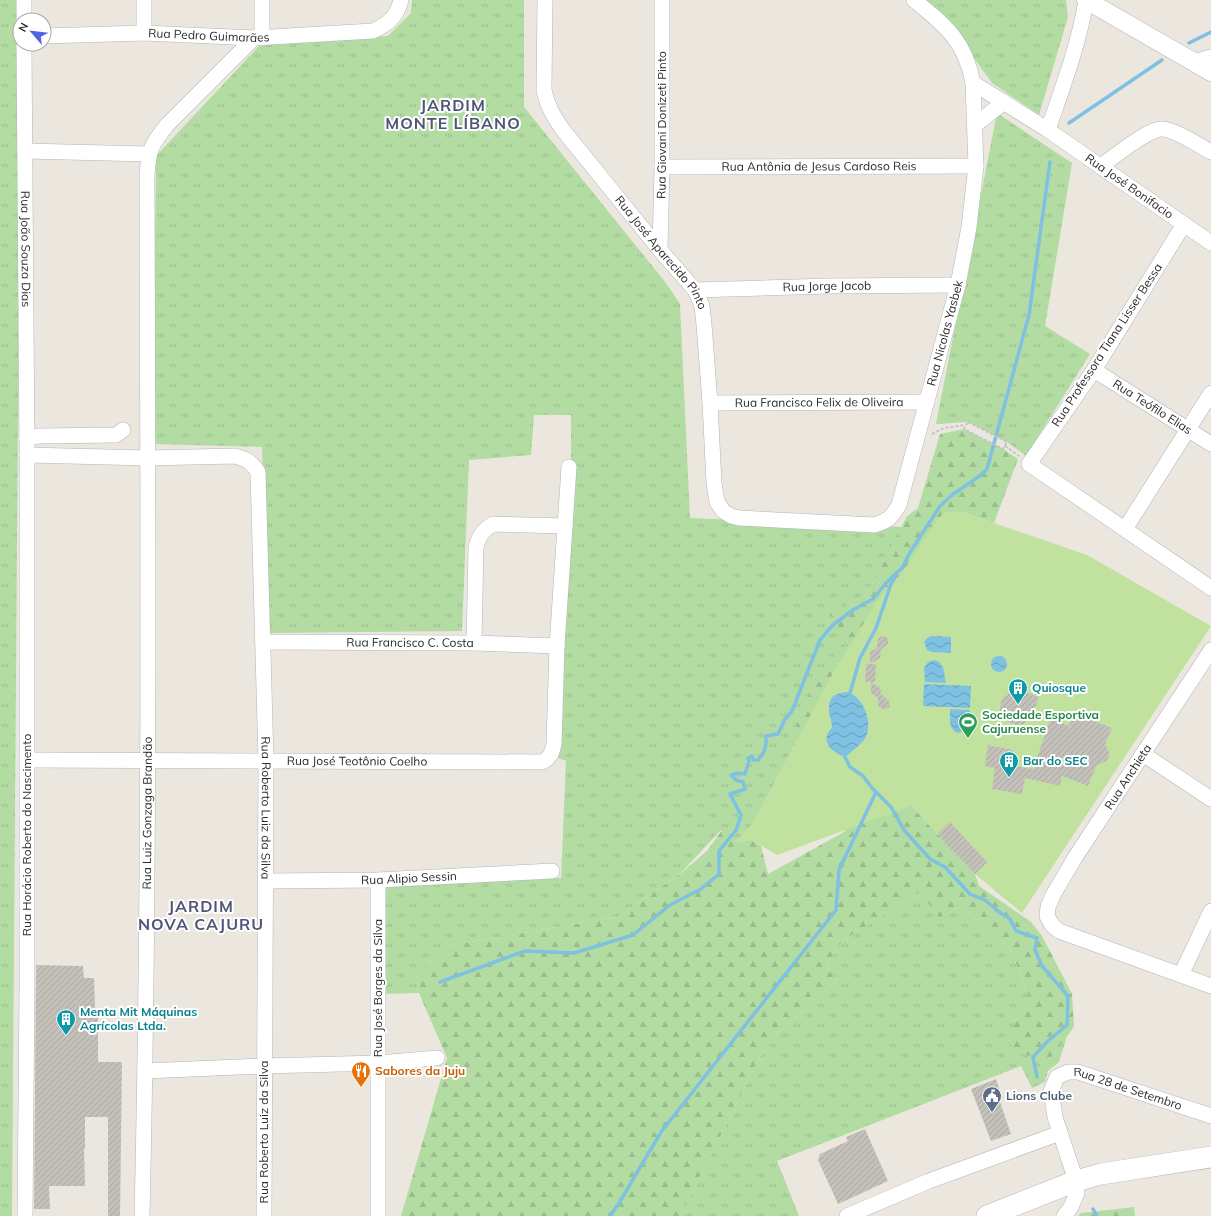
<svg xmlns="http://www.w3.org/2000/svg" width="1211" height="1216" font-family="Mulish,sans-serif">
	<defs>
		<pattern id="grass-tufts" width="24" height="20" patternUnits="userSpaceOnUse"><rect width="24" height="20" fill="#b2dca2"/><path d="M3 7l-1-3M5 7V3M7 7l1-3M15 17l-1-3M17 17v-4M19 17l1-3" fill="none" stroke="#99bd8c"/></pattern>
		<pattern id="forest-firs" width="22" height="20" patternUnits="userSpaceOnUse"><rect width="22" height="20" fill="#b2dca2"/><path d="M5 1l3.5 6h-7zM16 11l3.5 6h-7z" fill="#99bd8c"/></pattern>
		<pattern id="water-waves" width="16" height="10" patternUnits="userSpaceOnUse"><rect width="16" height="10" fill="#7ec1e2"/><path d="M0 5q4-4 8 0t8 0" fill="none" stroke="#679db7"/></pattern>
		<pattern id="building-hatch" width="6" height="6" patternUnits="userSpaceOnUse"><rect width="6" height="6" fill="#c4c1ba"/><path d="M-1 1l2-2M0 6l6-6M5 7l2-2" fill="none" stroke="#a9a6a0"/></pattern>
	</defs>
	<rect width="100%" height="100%" fill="#ebe7df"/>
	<g fill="url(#grass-tufts)">
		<polygon points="0,0 21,0 12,1216 0,1216"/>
		<polygon points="412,0 524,0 524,107 666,283 680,304 690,518 902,527 867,594 831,614 849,646 793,737 798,739 754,822 736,842 721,830 679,875 617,917 452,945 416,973 419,993 383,994 381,895 388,883 561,878 566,761 556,757 571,520 571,415 534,415 531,455 469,460 462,631 268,633 262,447 153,444 156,156 260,45 388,36 411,13"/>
		<polygon points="918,0 1066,0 1068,17 1039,115 992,83 950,25"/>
		<polygon points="997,113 1072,163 1045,326 1090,354 1026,456 1007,442 968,422 936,424"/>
		<polygon points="921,891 939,918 961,906 1010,948 1031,1002 1015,1022 1048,1061 1067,1036 1059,1062 1048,1071 1045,1082 1032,1088 1021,1066 777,1161 799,1216 680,1216 767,1043 837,980 826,965 842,941"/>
	</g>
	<g fill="url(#forest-firs)">
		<polygon points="964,429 1003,449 1018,459 994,523 962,512 806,743 792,737 819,669 837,664 833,647 849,646 830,614 867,594 907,516 918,508 940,434"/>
		<polygon points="901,774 920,815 975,874 979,886 1031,922 1042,936 1072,994 1074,1027 1048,1061 1010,1050 1015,1022 1031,1002 1010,948 961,906 939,918 920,892 842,941 826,965 837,980 767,1043 680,1216 401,1216 447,1058 419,993 416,973 452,945 617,917 679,875 707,851 722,830 736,842 751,840 761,846 768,874 844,832 862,796"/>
		<polygon points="1134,1207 1135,1216 1078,1216 1081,1213"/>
	</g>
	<polygon fill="#c1e29f" points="945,512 962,512 1087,555 1211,626 1022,913 975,874 911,806 777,855 751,840 736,842 754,822 834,671 880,597 902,573 939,518"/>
	<g fill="url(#water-waves)">
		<polygon points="932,636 951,637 951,653 932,652 927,650 924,642 927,638"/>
		<circle cx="999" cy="664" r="8"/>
		<path d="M934,660c11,2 10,14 12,23l-21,-1 -1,-14 4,-6z"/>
		<polygon points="924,684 971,686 970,708 923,706"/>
		<path d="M848,692c3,2 6,3 8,5 11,9 17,32 8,43 -6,7 -13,12 -19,17 -9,-4 -21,-10 -18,-22 1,-3 4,-5 5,-8 0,-3 -1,-7 -2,-10 -3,-16 0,-24 18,-25z"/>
		<path d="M950,709l20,1c-1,11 0,20 -12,23 -10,-4 -8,-15 -8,-24z"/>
	</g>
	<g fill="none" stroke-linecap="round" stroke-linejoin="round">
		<g stroke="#7ec1e2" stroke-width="3.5">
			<polyline points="1189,43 1211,32"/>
			<polyline points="1069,123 1162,60"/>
			<polyline points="850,693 860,658 876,628 891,584 896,576"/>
			<polyline points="845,757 850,767 863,776 872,788 891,807 904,830 930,859 945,867 970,894 985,900 999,912 1010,919 1016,931 1037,938 1035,950 1042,966 1068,996 1067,1025 1048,1041 1033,1057 1037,1077"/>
			<path d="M440,982l85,-31 49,2 59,-18 37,-30 31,-16 18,-15v-23l17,-21 5,-15 -11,-21 15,-5 -2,-7 -7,-2 -5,-5 7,-2 7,1 4,-12 -1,-4 4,-2 1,4h5c7,-7 9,-14 8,-24l12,-2 7,-15 7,-8 28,-71 13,-15 20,-15 20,-11 15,-18 15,-14 6,-13 31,-48 12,-11 29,-20 6,-6 42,-154 21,-153"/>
			<polyline points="1093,1209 1097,1216"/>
			<polyline points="610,1216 619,1203 661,1132 836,910 839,870 876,792"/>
		</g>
	</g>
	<g fill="url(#building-hatch)">
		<polygon points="882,636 888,638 888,644 881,649 880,658 870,664 876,664 875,682 865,682 866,664 870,664 870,652 877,648 878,639"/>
		<polygon points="871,682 880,688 881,694 889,701 890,707 884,710 878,706 878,698 871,693"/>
		<polygon points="1019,690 1039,697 1031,717 1023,724 1017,725 1006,721 1001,714 1000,708 1001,702 1004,697 1013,691"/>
		<polygon points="1074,713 1112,728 1105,744 1109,753 1109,757 1106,761 1096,766 1088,786 1062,776 1060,786 1025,778 1022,794 992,789 995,768 985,766 988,745 1013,750 1010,765 1033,769 1051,718 1069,726"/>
		<polygon points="950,822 987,862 975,874 937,834"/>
		<polygon points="36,965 83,966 84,978 94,978 95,1008 98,1008 98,1062 122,1062 120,1216 108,1216 108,1117 85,1117 85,1149 84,1149 85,1186 49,1186 50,1209 34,1209"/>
		<polygon points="996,1079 1000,1092 997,1093 1011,1134 991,1141 971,1089"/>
		<polygon points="865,1129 888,1181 838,1204 818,1160 820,1154 848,1141 846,1137"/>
	</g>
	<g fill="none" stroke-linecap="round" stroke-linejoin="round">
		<g stroke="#b2b4bd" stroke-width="16">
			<g id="minor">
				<polyline points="24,0 24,20"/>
				<polyline points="262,0 262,38"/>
				<path id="s1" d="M545,0l-1,90c3,16 10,27 19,40l97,120 35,40 7,16 2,18 6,79 4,80 3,19 6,9 8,5 8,2 135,7c14,-4 17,-7 25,-20l59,-220 11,-58 7,-61 -3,-83"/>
				<path id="s2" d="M914,0c32,26 51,41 59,83l75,47 163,113"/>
				<polyline points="144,33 144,0"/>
				<path id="s3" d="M44,36l100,-3 110,5 119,-7c15,-7 24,-14 28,-31"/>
				<path id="s4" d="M24,44l3,411v533l-2,228"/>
				<polyline points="1195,62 1211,57"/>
				<polyline points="975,125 1004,102"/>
				<path d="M1048,130c15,-44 30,-83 38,-129"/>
				<polyline points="25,151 148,154"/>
				<path d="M1101,166c13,-9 45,-36 60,-37 12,-1 39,17 50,23"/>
				<path id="s5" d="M662,167l314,-1"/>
				<polyline points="1184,224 1094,370 1029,464 1211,588"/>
				<path id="s6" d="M660,250l2,-83v-167"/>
				<path id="s7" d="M695,290l134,-4 129,-1"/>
				<path id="s8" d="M1094,370l117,74"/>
				<path id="s9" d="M710,403l217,-1"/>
				<polyline points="27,438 39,436 116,435 123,430"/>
				<path id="s10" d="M27,455l121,3 87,-2c11,3 17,6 23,16l8,289 -2,455"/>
				<polyline points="1125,529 1211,393"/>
				<path id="s11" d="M263,642l211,1 83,3"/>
				<path d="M474,643l2,-96c3,-11 7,-17 17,-23l72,2"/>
				<polyline points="1211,650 1076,856 1053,895 1048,907 1047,916 1052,925 1059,931 1211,986"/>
				<polyline points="1143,754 1211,799"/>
				<path id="s12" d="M27,760l515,2c9,-4 10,-10 12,-18l3,-98 12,-179"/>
				<polyline points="378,880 378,1216"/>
				<path id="s13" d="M266,881l112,-1 174,-9"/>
				<polyline points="1181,975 1211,911"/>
				<polyline points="145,1071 264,1066 379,1063 437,1058"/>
				<path id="s14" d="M142,1216c8,-347 6,-695 5,-1042 2,-25 4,-29 20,-49l87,-87"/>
				<polyline points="847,1216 929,1181 1060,1133"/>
				<path id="s15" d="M1064,1216l7,-9 6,-14 -1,-12 -21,-64 -4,-26 6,-14 11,-5h10l133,44"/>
			</g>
		</g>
		<g stroke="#b2b4bd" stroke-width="19">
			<polyline id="tertiary" points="1086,0 1211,72"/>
		</g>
		<g stroke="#b2b4bd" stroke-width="22">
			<polyline id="secondary" points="987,1216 1076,1181 1101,1174 1211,1157"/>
		</g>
		<g stroke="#c4c4c4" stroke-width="2" stroke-dasharray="3 2" stroke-linecap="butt">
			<polygon points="968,422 1007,442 1003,449 964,429"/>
			<polyline points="932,434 944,428 965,425"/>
			<polyline points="1005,446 1019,456"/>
		</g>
		<use href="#minor" stroke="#fff" stroke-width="15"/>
		<use href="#tertiary" stroke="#fff" stroke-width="18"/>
		<use href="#secondary" stroke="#fff" stroke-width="21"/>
	</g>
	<defs>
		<g id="building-pin" transform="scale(1)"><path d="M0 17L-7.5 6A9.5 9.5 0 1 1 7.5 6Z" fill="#0f9aa8" stroke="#fff"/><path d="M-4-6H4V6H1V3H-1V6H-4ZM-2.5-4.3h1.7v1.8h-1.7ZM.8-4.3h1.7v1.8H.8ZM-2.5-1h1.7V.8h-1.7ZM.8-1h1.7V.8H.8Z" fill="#fff"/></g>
		<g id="stadium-pin" transform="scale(1)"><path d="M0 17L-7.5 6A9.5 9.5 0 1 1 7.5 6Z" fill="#2e9e5b" stroke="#fff"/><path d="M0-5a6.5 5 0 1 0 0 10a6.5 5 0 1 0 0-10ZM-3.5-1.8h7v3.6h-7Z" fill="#fff"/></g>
		<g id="restaurant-pin" transform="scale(1)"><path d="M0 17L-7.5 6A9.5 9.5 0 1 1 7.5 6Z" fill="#e8710a" stroke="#fff"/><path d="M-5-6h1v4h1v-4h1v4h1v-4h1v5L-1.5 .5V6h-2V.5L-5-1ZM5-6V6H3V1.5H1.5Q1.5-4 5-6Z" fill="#fff"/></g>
		<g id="civic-pin" transform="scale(1)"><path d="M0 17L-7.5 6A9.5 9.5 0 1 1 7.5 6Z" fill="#5c6f8a" stroke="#fff"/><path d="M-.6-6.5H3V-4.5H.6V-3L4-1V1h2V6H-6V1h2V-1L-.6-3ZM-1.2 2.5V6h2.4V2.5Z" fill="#fff"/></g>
	</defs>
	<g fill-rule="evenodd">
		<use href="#building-pin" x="1018" y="688"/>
		<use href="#stadium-pin" x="968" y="722"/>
		<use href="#building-pin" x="1009" y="761"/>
		<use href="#building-pin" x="66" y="1019"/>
		<use href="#restaurant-pin" x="361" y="1071"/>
		<use href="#civic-pin" x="992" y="1096"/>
	</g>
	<g text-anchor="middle" stroke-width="4" stroke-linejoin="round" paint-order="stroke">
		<g font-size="12" fill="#2b2b2b" stroke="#fff">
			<text dy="4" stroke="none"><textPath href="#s3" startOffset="165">Rua Pedro Guimarães</textPath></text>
			<text dy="4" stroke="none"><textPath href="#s6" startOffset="125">Rua Giovani Donizeti Pinto</textPath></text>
			<text dy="4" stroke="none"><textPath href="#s5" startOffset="157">Rua Antônia de Jesus Cardoso Reis</textPath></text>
			<text dy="4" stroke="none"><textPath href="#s2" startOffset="292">Rua José Bonifacio</textPath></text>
			<text dy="4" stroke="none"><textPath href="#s4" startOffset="205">Rua João Souza Dias</textPath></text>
			<text dy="4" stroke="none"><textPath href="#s1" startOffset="292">Rua José Aparecido Pinto</textPath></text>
			<text dy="4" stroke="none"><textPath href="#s7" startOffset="132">Rua Jorge Jacob</textPath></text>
			<text dy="4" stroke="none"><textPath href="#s1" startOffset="931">Rua Nicolas Yasbek</textPath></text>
			<text transform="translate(1107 345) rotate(-57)" y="4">Rua Professora Tiana Lisser Bessa</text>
			<text dy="4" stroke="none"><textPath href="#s9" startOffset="109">Rua Francisco Felix de Oliveira</textPath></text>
			<text dy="4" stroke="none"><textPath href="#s8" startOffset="69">Rua Teófilo Elias</textPath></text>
			<text dy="4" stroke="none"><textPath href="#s11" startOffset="147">Rua Francisco C. Costa</textPath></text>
			<text dy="4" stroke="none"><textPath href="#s12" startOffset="330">Rua José Teotônio Coelho</textPath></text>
			<text transform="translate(1128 777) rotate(-57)" y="4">Rua Anchieta</text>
			<text dy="4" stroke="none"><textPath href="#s10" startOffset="573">Rua Roberto Luiz da Silva</textPath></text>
			<text dy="4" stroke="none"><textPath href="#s14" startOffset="403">Rua Luiz Gonzaga Brandão</textPath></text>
			<text transform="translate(27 835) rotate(-90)" y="4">Rua Horácio Roberto do Nascimento</text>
			<text dy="4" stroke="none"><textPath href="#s13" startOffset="143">Rua Alipio Sessin</textPath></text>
			<text transform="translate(378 988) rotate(-90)" y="4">Rua José Borges da Silva</text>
			<text dy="4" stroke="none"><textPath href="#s15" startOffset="222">Rua 28 de Setembro</textPath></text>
			<text transform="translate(264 1132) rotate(-90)" y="4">Rua Roberto Luiz da Silva</text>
		</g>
		<g font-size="12" font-weight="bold" fill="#0d838f" stroke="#fff" text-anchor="start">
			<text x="1032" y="692">Quiosque</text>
			<text x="1023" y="765">Bar do SEC</text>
			<text x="80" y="1016">Menta Mit Máquinas<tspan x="80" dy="14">Agrícolas Ltda.</tspan></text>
		</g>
		<g font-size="12" font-weight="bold" fill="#27864d" stroke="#fff" text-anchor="start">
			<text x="982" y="719">Sociedade Esportiva<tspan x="982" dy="14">Cajuruense</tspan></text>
		</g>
		<g font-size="12" font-weight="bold" fill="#c56008" stroke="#fff" text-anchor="start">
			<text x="375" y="1075">Sabores da Juju</text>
		</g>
		<g font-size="12" font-weight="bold" fill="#4e5e75" stroke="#fff" text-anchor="start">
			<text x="1006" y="1100">Lions Clube</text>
		</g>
		<g font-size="16" font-weight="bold" letter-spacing="1" fill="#505577" stroke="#fff">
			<text x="453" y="111">JARDIM<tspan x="453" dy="18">MONTE LÍBANO</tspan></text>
			<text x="201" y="912">JARDIM<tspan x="201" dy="18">NOVA CAJURU</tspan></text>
		</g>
	</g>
	<g transform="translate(32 32) rotate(298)"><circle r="19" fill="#ffffff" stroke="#aaaaaa"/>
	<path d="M0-3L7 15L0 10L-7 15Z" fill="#5163e6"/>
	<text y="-6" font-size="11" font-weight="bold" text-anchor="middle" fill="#2b2b2b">N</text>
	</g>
</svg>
